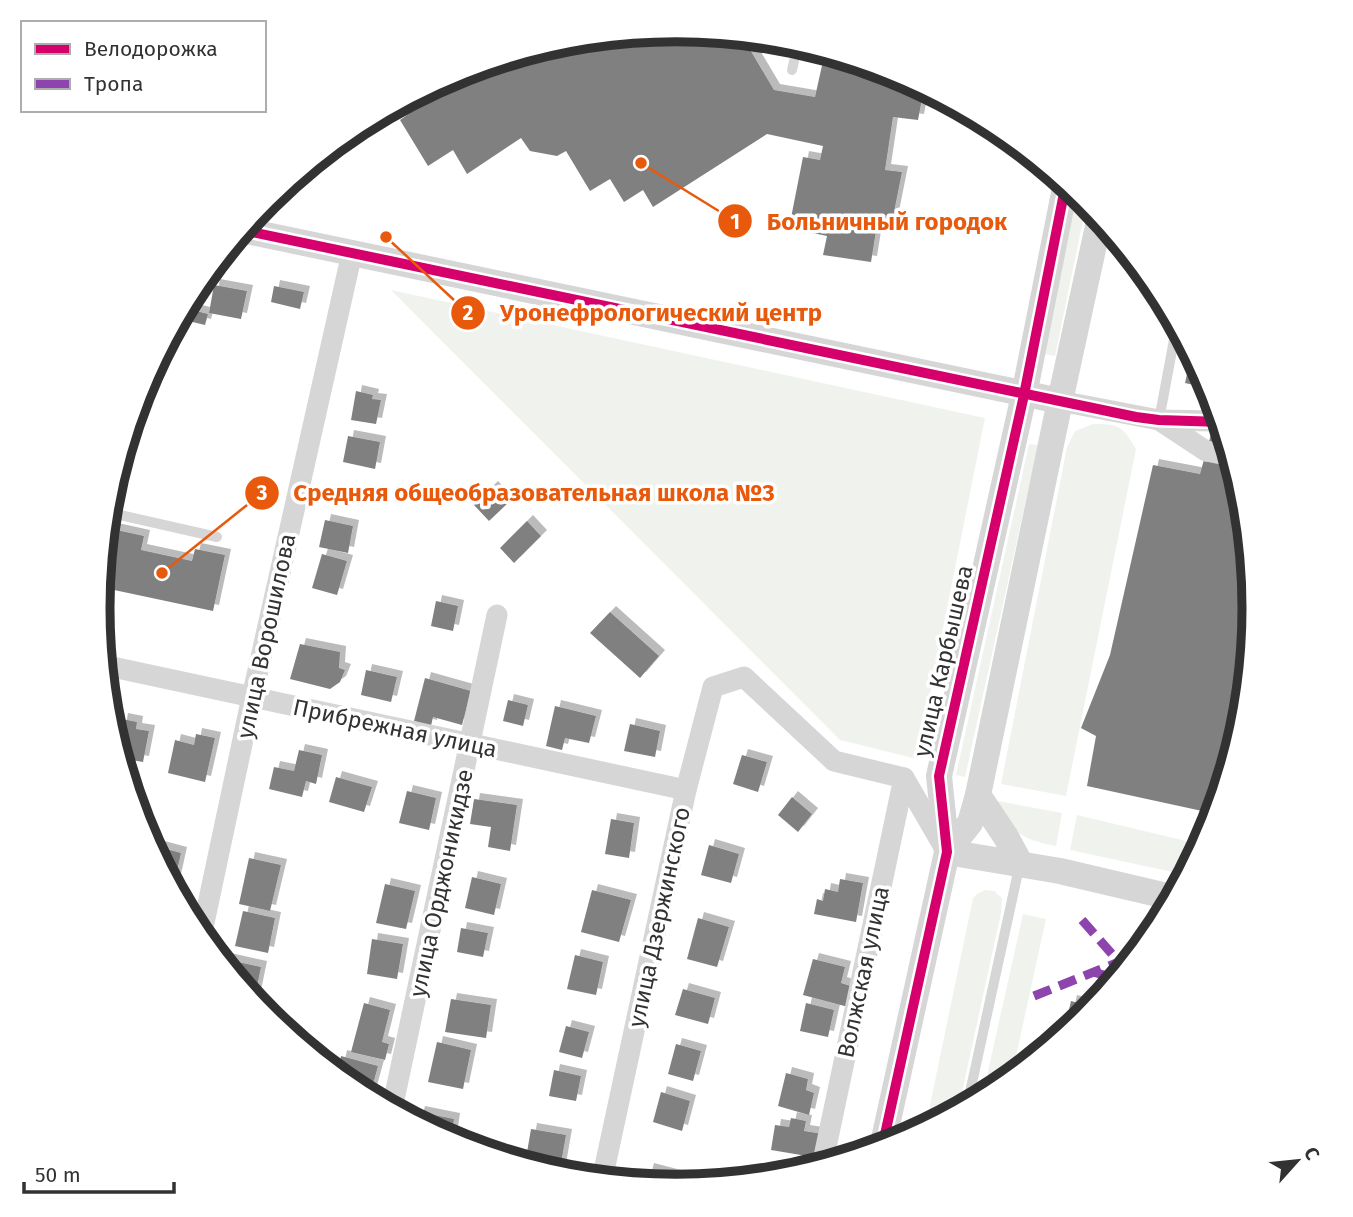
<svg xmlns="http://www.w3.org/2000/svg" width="1353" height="1217" font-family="'Fira Sans',sans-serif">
	<defs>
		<filter id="shadow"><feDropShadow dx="6" dy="-6" stdDeviation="0" flood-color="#0004"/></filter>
	</defs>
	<rect width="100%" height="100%" fill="#fff"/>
	<g fill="#f0f3ed">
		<polygon points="1077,192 1087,201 1055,356 1044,354"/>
		<polygon points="391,290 985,418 917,759 840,740"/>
		<path d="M1093,424c27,0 29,2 43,25l-70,347 -65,-12 66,-337 8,-16z"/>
		<polygon points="1029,444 1038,445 965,777 956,775"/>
		<path d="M998,801l64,12 -6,33c-32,-6 -46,-13 -58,-45z"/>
		<polygon points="1077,815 1203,845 1187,875 1070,850"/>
		<polygon points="985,890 994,891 1002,898 1001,913 958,1111 925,1129 973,898 977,894"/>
		<polygon points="1023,914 1046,919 1011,1079 998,1090 982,1098"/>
	</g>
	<g fill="#808080" filter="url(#shadow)">
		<polygon points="677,30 742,36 774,90 815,97 825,52 898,74 924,88 918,120 893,117 885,170 902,172 891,227 877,225 871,262 823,255 827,236 789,228 803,157 820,160 823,146 767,134 653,207 643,190 624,202 610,179 590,191 566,151 557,156 530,151 521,138 467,174 453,150 428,166 400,120 471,71 472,69 564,41"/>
		<polygon points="203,277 196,311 208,314 205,325 180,319 181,313 196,287"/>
		<polygon points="214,285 247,291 241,319 209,313"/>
		<polygon points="274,286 304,292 300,309 271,302"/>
		<polygon points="1192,352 1211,387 1212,389 1185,383"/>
		<polygon points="356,391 373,395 372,399 381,400 376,424 351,420"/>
		<polygon points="1218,409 1244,496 1255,609 1244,722 1216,814 1087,786 1096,736 1081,728 1110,655 1153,465 1200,474"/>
		<polygon points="348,436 380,442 375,469 343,462"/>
		<polygon points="492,487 508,503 489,521 474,505"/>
		<polygon points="325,520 353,526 348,553 319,547"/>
		<polygon points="527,521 541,536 514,563 500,548"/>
		<polygon points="112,529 144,536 141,550 192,561 195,549 225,555 213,611 100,587"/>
		<polygon points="322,554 347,561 337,595 312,588"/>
		<polygon points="436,601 458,606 453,631 431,626"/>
		<polygon points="610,612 659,656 640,678 590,633"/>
		<polygon points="300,644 340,652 339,668 345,670 340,682 330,689 290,679"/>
		<polygon points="366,670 397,677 391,702 361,695"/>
		<polygon points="425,678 471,691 462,725 433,717 431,726 414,721"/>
		<polygon points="508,700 528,705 523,726 503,721"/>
		<polygon points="555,706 596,716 589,743 565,738 562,750 546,746"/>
		<polygon points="122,719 137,722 136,729 149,731 143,762 120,758 117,748"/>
		<polygon points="630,724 660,731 655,757 624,751"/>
		<polygon points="196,734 215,738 205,782 168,773 175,740 194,745"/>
		<polygon points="299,750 322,755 316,784 306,781 302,797 269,789 274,767 294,771"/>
		<polygon points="742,755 767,762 758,792 733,784"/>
		<polygon points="336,777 372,787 364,812 329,802"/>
		<polygon points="407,791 436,798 429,830 399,823"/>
		<polygon points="792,797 812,814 798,832 778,815"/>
		<polygon points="474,799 517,805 510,851 488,847 491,827 470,824"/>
		<polygon points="611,819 634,823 629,858 605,854"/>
		<polygon points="709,845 739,854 731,883 701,875"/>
		<polygon points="155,846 181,853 175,880 167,878 153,852"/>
		<polygon points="249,858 281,865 270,911 239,904"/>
		<polygon points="472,877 501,884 494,915 465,908"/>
		<polygon points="840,879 863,883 856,922 814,914 817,899 823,901 825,889 838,892"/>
		<polygon points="385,884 415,891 406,929 376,923"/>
		<polygon points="592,890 631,900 619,942 581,932"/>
		<polygon points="243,911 275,918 268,953 235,946"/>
		<polygon points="698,918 729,927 717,967 687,959"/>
		<polygon points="461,928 488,933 483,957 457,952"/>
		<polygon points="372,939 403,944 397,979 367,974"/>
		<polygon points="575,955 603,962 596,995 567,989"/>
		<polygon points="225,959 261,967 254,1001 224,965"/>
		<polygon points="813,959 845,967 841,983 857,988 852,1008 803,995"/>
		<polygon points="683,989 715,998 708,1024 675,1015"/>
		<polygon points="451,999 491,1005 486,1038 445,1032"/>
		<polygon points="1071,1001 1095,1007 1085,1018 1063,1036"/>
		<polygon points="364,1003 390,1010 382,1042 389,1044 385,1060 351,1052"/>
		<polygon points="806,1003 834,1010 828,1037 800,1031"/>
		<polygon points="566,1026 589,1032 582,1058 559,1052"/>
		<polygon points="437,1042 471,1050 463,1089 428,1082"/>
		<polygon points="676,1044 701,1051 693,1081 668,1074"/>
		<polygon points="341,1056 378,1066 370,1095 355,1089 337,1075"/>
		<polygon points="554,1070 581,1076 576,1101 549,1096"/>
		<polygon points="786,1073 808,1079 806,1090 814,1093 809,1115 778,1106"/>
		<polygon points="661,1092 690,1101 682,1131 653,1122"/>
		<polygon points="419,1112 454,1119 452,1133 443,1132 443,1137 416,1123"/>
		<polygon points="791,1118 806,1121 804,1131 823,1134 819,1158 771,1150 775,1125 789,1127"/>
		<polygon points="531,1129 566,1135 559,1175 525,1164"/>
		<polygon points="648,1169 675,1176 672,1187 644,1184"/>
	</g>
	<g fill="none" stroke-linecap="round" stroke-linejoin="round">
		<polyline stroke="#d6d6d6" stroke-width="21" stroke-dasharray="21 10" stroke-linecap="butt" points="1206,451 1232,456"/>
		<g stroke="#d6d6d6" stroke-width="10">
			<polyline points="792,70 798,44"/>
			<polyline points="1159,420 1177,324"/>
			<polyline points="107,512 217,537"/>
			<polyline points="967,1106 1020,863"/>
		</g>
		<g stroke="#d6d6d6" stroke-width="21">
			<polyline points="1060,401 1159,420 1215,421"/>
			<polyline points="1159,420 1206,451"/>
			<polyline points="103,665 686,790"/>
			<polyline points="201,937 252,697 352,253"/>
			<polyline points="392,1109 497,615"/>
			<polyline points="822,1166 904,778"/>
			<polyline points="602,1180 686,790 713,687 744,677 834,761 904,778 944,847"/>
		</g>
		<g stroke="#d6d6d6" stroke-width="26">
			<polyline points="242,230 1060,401"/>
			<polyline points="978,795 1006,837 1020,863"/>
			<polyline points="947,852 970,823 978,795 1060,401 1100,217"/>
			<polyline points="947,852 1060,871 1175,898"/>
			<polyline points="882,1148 947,852 939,776 1024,395 1066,183"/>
		</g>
		<g stroke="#8e44ad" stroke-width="9" stroke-dasharray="18 9" stroke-linecap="butt">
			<polyline points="1082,920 1119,962 1127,967"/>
			<polyline points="1093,972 1118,979"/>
			<polyline points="1034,996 1119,962"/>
		</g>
		<g stroke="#fff" stroke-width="15">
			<g id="cycleway">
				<polyline points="242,230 1136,417 1159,420 1222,422"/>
				<polyline points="882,1148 947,852 939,776 1024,395 1066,183"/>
			</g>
		</g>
		<use href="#cycleway" stroke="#d6006c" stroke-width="10"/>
	</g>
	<g text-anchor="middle" stroke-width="7" stroke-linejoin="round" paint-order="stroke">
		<g font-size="23" fill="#323232" stroke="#fff">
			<text transform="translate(266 636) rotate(-78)" y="8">улица Ворошилова</text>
			<text transform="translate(943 661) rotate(-77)" y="8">улица Карбышева</text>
			<text transform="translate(395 728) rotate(12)" y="8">Прибрежная улица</text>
			<text transform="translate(441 883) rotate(-78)" y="8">улица Орджоникидзе</text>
			<text transform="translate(659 917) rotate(-78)" y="8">улица Дзержинского</text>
			<text transform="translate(863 972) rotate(-78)" y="8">Волжская улица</text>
		</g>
	</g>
	<path d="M0 0H1353V1217H0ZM110 608a566 566 0 1 1 1132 0a566 566 0 1 1-1132 0Z" fill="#fff" fill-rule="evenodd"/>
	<path fill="none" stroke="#323232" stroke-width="9" d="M110 608a566 566 0 1 1 1132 0a566 566 0 1 1-1132 0Z"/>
	<path fill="none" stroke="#e8590c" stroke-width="2.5" d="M641 163L735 221M386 237L468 313M162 573L262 493"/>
	<g fill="#e8590c" stroke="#fff" stroke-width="2.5">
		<circle cx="641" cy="163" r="7"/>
		<circle cx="386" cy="237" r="7"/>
		<circle cx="162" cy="573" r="7"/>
		<circle cx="735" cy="221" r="18"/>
		<circle cx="468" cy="313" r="18"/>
		<circle cx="262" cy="493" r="18"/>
	</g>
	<g font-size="21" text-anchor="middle" font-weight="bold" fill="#fff">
		<text x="735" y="229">1</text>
		<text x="468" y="320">2</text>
		<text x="262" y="500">3</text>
	</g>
	<g font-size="24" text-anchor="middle" font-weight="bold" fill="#e8590c" stroke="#fff" stroke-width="7" stroke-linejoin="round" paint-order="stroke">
		<text x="887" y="230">Больничный городок</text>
		<text x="661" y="321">Уронефрологический центр</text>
		<text x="534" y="501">Средняя общеобразовательная школа №3</text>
	</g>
	<rect x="21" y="21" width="245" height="91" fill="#ffffff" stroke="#adadad" stroke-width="2"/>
	<rect x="35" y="44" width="35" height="10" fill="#d6006c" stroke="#adadad" stroke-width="2"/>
	<text x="84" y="56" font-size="21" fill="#323232">Велодорожка</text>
	<rect x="35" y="79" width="35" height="10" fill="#8e44ad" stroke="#adadad" stroke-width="2"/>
	<text x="84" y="91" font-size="21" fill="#323232">Тропа</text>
	<g transform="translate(1297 1161) rotate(63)" stroke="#ffffff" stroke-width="5" paint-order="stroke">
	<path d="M0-5L12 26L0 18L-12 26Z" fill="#323232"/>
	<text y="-10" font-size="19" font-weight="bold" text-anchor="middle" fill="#323232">С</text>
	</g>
	<path d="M24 1182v10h150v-10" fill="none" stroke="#323232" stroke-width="3.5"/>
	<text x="35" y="1182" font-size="21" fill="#323232" stroke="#ffffff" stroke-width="5" paint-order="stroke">50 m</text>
</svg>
